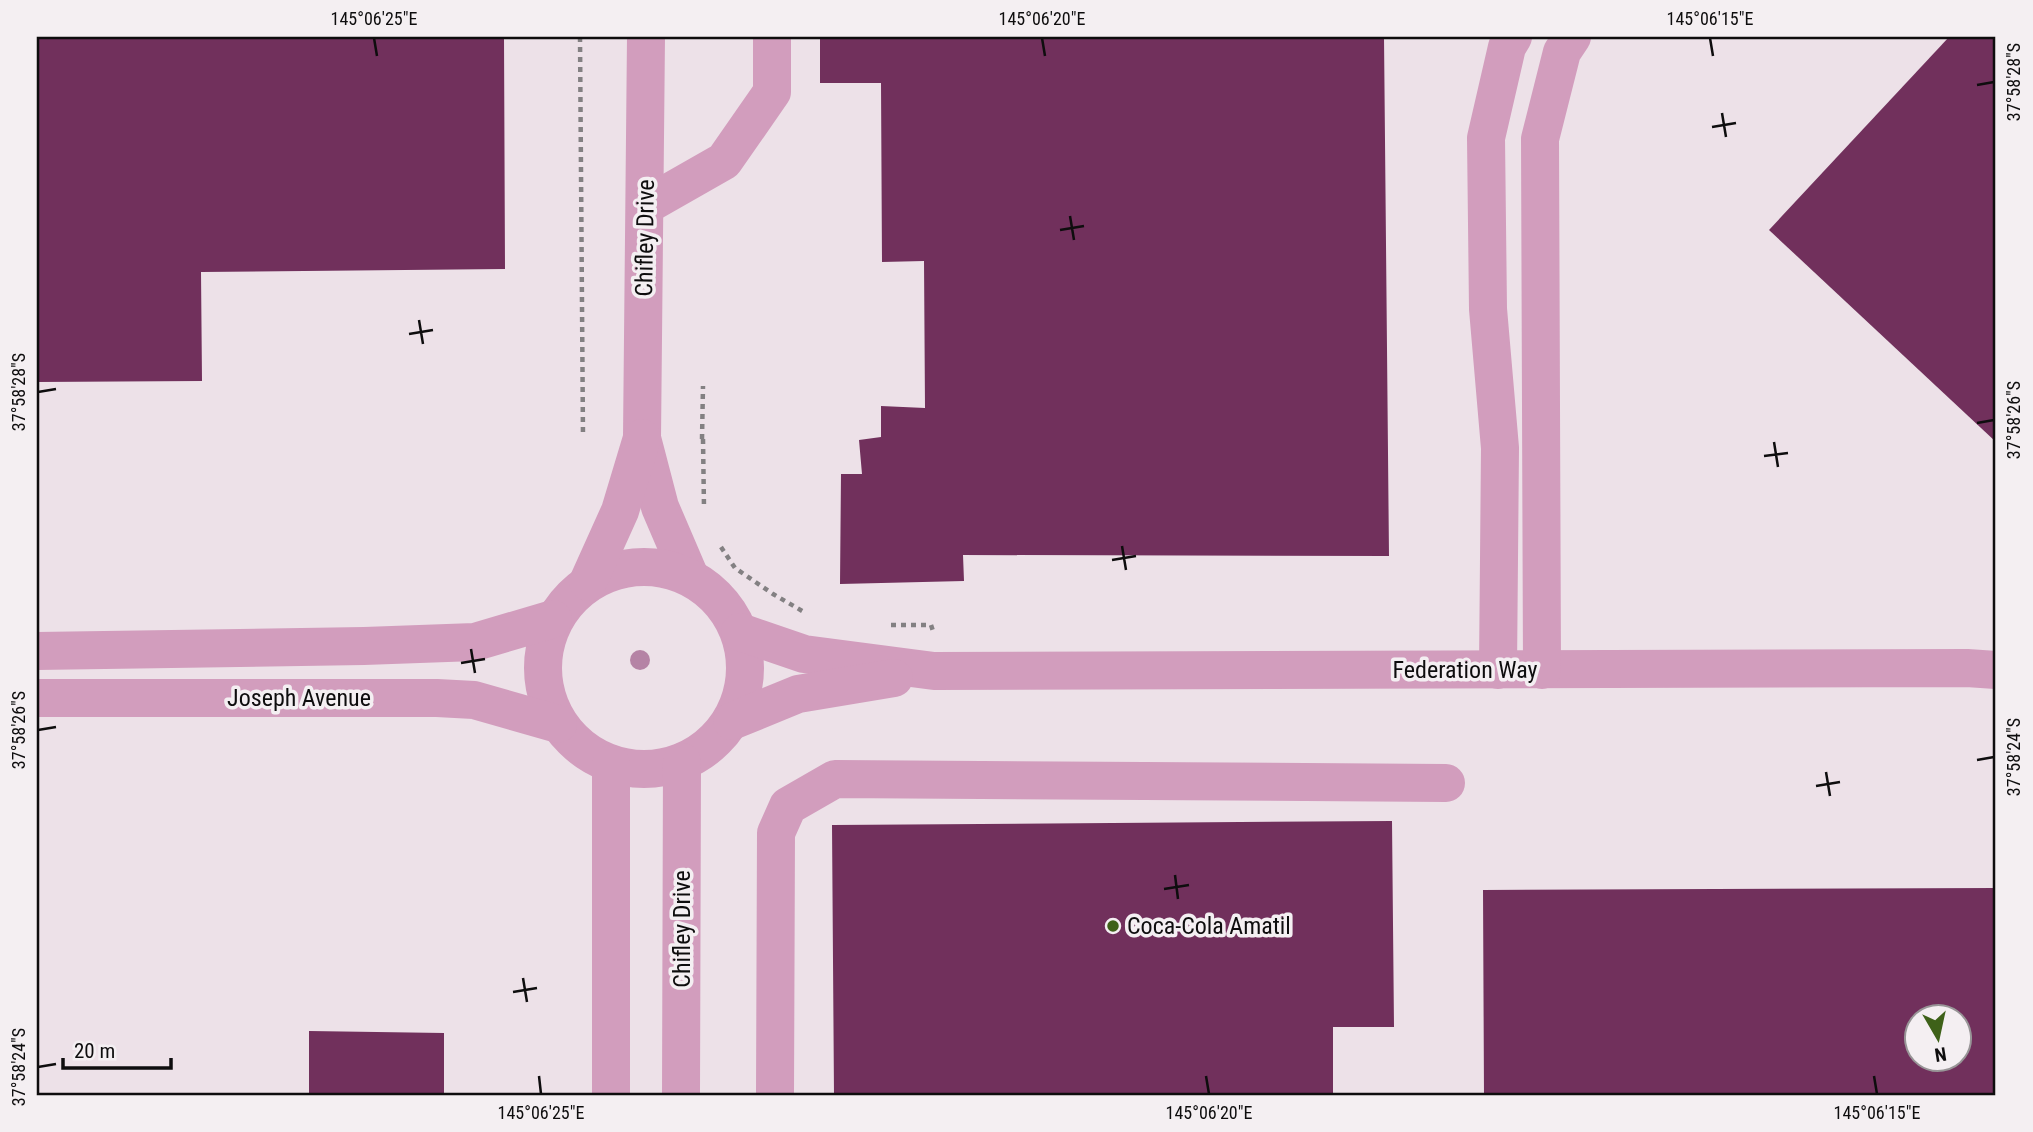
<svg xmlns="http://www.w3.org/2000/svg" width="2033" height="1132" font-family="'Roboto Condensed',sans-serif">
	<rect width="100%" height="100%" fill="#f4eff2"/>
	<path fill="#ede1e8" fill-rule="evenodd" d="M37,37h1959v1058h-1959zM1918,1016h42v42h-42z"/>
	<g fill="#71305c" fill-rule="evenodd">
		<polygon points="37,37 504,37 505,269 201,272 202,381 37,382"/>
		<polygon points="820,37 1384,37 1389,556 963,555 964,581 840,584 841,474 862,474 859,440 881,437 881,406 925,408 924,261 882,262 881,83 820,83"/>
		<polygon points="1949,37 1996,37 1996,442 1769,230"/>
		<polygon points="1392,821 1394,1027 1333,1027 1333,1095 834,1095 832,825"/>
		<path d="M1996,888v207h-512l-1,-205zM1918,1016h42v42h-42z"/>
		<polygon points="309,1031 444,1033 444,1095 309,1095"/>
	</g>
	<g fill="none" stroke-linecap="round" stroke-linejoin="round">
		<g stroke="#838082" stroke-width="4.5" stroke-dasharray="5 5" stroke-linecap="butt">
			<polyline points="580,37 583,437"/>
			<polyline points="702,439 703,386"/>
			<polyline points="703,439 704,508"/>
			<polyline points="721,547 735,568 773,594 804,612"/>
			<polyline points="891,625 931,625 934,634"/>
		</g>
		<g stroke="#d29dbd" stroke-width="38">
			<polyline points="646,37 642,438 660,507 690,577"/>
			<polyline points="645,206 724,161 772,92 772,37"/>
			<circle cx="644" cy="668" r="101"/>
			<polyline points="588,582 620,511 642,438"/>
			<polyline points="740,632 804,654 934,671 1967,668 1996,670"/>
			<polyline points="37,651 364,646 475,642 553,619"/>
			<polyline points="1498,670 1500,448 1488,309 1486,138 1507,47 1513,37"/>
			<polyline points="1542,670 1540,139 1562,52 1572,37"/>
			<polyline points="37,698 437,698 474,700 558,724"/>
			<polyline points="732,721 798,694 894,678"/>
			<polyline points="611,764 611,1095"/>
			<polyline points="681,1095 682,762"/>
			<polyline points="775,1095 776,833 788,806 835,779 1446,783"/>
		</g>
	</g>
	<circle fill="#b583a5" cx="640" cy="660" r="10"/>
	<path fill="none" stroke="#0e0d0e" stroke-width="2.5" d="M374,38l3,18M1042,38l3,18M1710,38l3,18M1977,85l17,-3M1722,113l4,24M1712,127l24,-4M1070,216l4,24M1060,230l24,-4M419,320l4,24M409,334l24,-4M38,392l18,-3M1977,423l17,-3M1774,442l4,25M1764,456l24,-3M1122,546l4,24M1112,560l24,-4M471,649l4,24M461,663l24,-4M38,730l18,-3M1977,760l17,-3M1826,772l4,24M1816,786l24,-4M1175,875l3,24M1164,889l25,-4M523,978l4,24M513,992l24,-4M38,1067l18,-3M539,1076l2,18M1206,1076l3,18M1874,1076l3,18"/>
	<circle fill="#3e6119" stroke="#f4eff2" stroke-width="2.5" cx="1113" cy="926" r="7"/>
	<g text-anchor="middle" stroke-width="7" stroke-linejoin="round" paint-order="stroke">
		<g font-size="24" fill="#0e0d0e" stroke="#f4eff2">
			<text transform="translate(645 238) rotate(-89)" y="8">Chifley Drive</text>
			<text x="1465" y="678">Federation Way</text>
			<text x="299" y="706">Joseph Avenue</text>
			<text transform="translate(682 929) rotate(-90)" y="8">Chifley Drive</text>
		</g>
		<g font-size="24" fill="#0e0d0e" stroke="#f4eff2" text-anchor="start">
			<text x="1127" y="934">Coca-Cola Amatil</text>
		</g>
	</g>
	<rect width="2033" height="1132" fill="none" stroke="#f4eff2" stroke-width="77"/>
	<g transform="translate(1938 1038) rotate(171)"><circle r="33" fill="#f4eff2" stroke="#989597" stroke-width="2"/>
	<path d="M0-5L12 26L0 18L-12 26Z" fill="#3e6119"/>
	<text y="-10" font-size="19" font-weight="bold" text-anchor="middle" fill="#0e0d0e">N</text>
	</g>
	<path d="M63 1058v10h108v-10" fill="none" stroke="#0e0d0e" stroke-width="3.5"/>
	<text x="74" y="1058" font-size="21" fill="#0e0d0e" stroke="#f4eff2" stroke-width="5" paint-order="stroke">20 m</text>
	<rect x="38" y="38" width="1956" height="1056" fill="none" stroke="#0e0d0e" stroke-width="2.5"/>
	<g font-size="18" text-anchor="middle" fill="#0e0d0e">
		<text x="374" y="25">145°06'25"E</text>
		<text x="1042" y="25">145°06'20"E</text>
		<text x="1710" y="25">145°06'15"E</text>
		<text transform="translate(2014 82) rotate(-90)" y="6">37°58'28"S</text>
		<text transform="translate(19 392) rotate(-90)" y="6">37°58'28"S</text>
		<text transform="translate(2014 420) rotate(-90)" y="6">37°58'26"S</text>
		<text transform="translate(19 730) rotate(-90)" y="6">37°58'26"S</text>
		<text transform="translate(2014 757) rotate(-90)" y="6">37°58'24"S</text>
		<text transform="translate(19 1067) rotate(-90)" y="6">37°58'24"S</text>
		<text x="541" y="1119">145°06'25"E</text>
		<text x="1209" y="1119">145°06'20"E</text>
		<text x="1877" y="1119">145°06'15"E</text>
	</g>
</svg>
